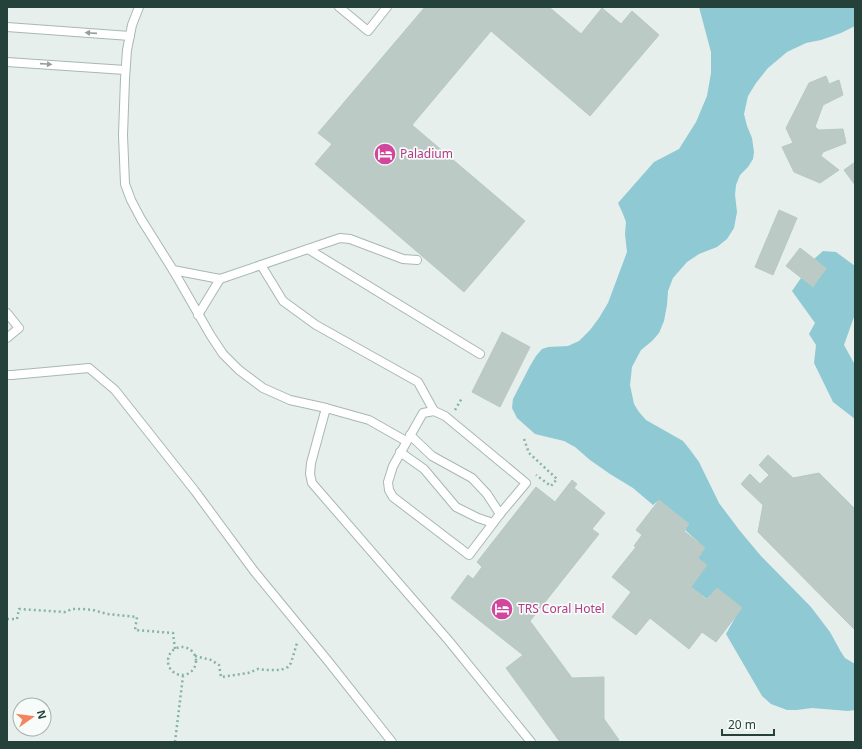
<svg xmlns="http://www.w3.org/2000/svg" width="862" height="749" font-family="'Noto Sans',sans-serif">
	<rect width="100%" height="100%" fill="#e6efeb"/>
	<g fill="#8ec9d4">
		<polygon points="699,7 855,7 855,26 841,33 821,40 806,43 787,52 768,68 756,83 748,96 744,114 747,126 752,138 754,152 753,159 748,167 740,175 736,185 735,195 737,212 734,228 727,239 717,247 699,254 687,262 673,278 668,291 667,305 664,321 659,333 652,341 641,350 632,367 630,385 634,404 639,412 646,420 683,441 691,451 699,462 719,503 740,531 761,556 811,607 830,632 841,652 845,658 855,664 855,710 848,711 812,708 797,710 787,710 771,704 762,696 726,634 741,607 717,588 707,599 691,587 707,565 697,558 705,548 685,530 689,524 659,500 653,505 633,488 610,474 590,460 575,447 564,441 535,434 517,418 512,408 513,399 530,366 536,356 542,349 548,347 568,346 579,341 590,330 599,318 608,303 627,252 625,234 626,222 623,214 618,203 654,162 679,149 696,122 707,96 711,73 711,52"/>
		<polygon points="823,251 836,252 855,266 855,314 844,345 855,365 855,419 833,402 814,363 816,345 809,334 815,323 792,291 801,278 813,286 826,269 814,259"/>
	</g>
	<g fill="#bbcac4" stroke="#b8c9c2">
		<polygon points="425,7 549,7 581,34 602,8 621,24 632,11 659,35 590,116 491,31 412,125 525,221 464,292 315,164 332,144 318,133"/>
		<polygon points="826,76 829,84 839,80 843,95 823,105 815,127 819,130 843,129 846,143 823,152 821,156 839,170 820,183 794,172 782,147 793,143 786,128 809,83"/>
		<polygon points="855,162 855,185 844,170"/>
		<polygon points="779,210 797,218 773,275 755,267"/>
		<polygon points="800,248 826,268 813,287 786,266"/>
		<polygon points="502,332 530,347 500,407 472,392"/>
		<polygon points="768,455 793,478 819,473 855,509 855,630 758,532 763,505 741,484 750,474 760,484 769,475 759,465"/>
		<polygon points="572,480 577,484 574,488 605,513 592,529 599,534 530,621 572,678 604,677 604,719 619,740 616,742 560,742 506,668 523,655 451,598 468,575 473,579 482,567 477,562 536,487 555,502"/>
		<polygon points="659,500 689,524 684,531 705,548 698,558 707,565 691,587 707,600 717,588 742,608 716,642 702,632 689,649 650,618 636,635 612,617 631,592 612,577 636,547 634,546 642,535 636,530"/>
	</g>
	<g fill="none" stroke-linecap="round" stroke-linejoin="round">
		<g stroke="#a8b8b2" stroke-width="10">
			<g id="service">
				<polyline points="139,7 132,25 127,50 125,79 123,135 125,184 131,200 141,219 173,270 211,336 223,354 239,370 263,388 290,400 326,408 369,420 406,441"/>
				<polyline points="339,7 368,31 387,7"/>
				<polyline points="7,27 130,36"/>
				<polyline points="7,62 125,70"/>
				<polyline points="308,249 480,354"/>
				<polyline points="261,265 283,301 316,325 418,382 434,411"/>
				<polyline points="173,270 220,279 340,238 350,239 403,259 417,260"/>
				<polyline points="7,313 19,328 7,338"/>
				<polyline points="198,315 220,279"/>
				<polyline points="7,375 12,375 89,368 115,390 195,491 254,571 328,661 392,742"/>
				<polyline points="326,408 311,463 310,474 312,483 449,641 531,742"/>
				<polygon points="434,411 445,416 526,483 500,514 469,555 393,497 389,490 388,482 393,466 423,413"/>
				<polyline points="410,435 432,456 472,478 487,494 500,514"/>
				<polyline points="400,452 424,469 456,507 478,518 493,523"/>
			</g>
		</g>
		<g stroke="#86b3a5" stroke-width="2.5" stroke-dasharray="2 3" stroke-linecap="butt">
			<polyline points="455,410 462,398"/>
			<polyline points="524,439 529,453 557,479 551,486 536,475"/>
			<polyline points="7,619 17,619 19,609 65,612 72,609 82,609 93,610 107,614 137,617 135,630 173,633 175,649"/>
			<circle cx="182" cy="661" r="14"/>
			<polyline points="195,656 211,660 219,665 221,677 248,673 258,669 267,670 281,670 288,667 291,663 297,643"/>
			<polyline points="175,742 183,676"/>
		</g>
		<use href="#service" stroke="#fff" stroke-width="8"/>
	</g>
	<defs><path id="oneway-solid" d="M-6-.8H1V-3.2L6.5 0L1 3.2V.8H-6Z"/></defs>
	<g fill="#92a09c">
		<use href="#oneway-solid" transform="translate(91 33) rotate(-176)"/>
		<use href="#oneway-solid" transform="translate(46 64) rotate(4)"/>
	</g>
	<defs>
		<g id="hotel-disc" transform="scale(1.15)"><circle r="9.5" fill="#d1479c" stroke="#f7fbf9"/><path d="M-6-4.5h1.5V1H6V5H4.5V3h-9V5H-6ZM-4 0a1.8 1.8 0 1 1 3.6 0ZM.5 0V-2.5h3Q6-2.5 6 0Z" fill="#fff"/></g>
	</defs>
	<g fill-rule="evenodd">
		<use href="#hotel-disc" x="385" y="154"/>
		<use href="#hotel-disc" x="502" y="609"/>
	</g>
	<g text-anchor="middle" stroke-width="3.5" stroke-linejoin="round" paint-order="stroke">
		<g font-size="12" fill="#b23c85" stroke="#f7fbf9" text-anchor="start">
			<text x="400" y="158">Paladium</text>
			<text x="518" y="613">TRS Coral Hotel</text>
		</g>
	</g>
	<rect width="862" height="749" fill="none" stroke="#24423a" stroke-width="16"/>
	<g transform="translate(32 717) rotate(76)"><circle r="19" fill="#f7fbf9" stroke="#a3b1ad"/>
	<path d="M0-3L7 15L0 10L-7 15Z" fill="#f4845f"/>
	<text y="-6" font-size="11" font-weight="bold" text-anchor="middle" fill="#24423a">N</text>
	</g>
	<path d="M722 729v6h52v-6" fill="none" stroke="#24423a" stroke-width="2"/>
	<text x="728" y="729" font-size="12" fill="#24423a" stroke="#f7fbf9" stroke-width="3" paint-order="stroke">20 m</text>
</svg>
